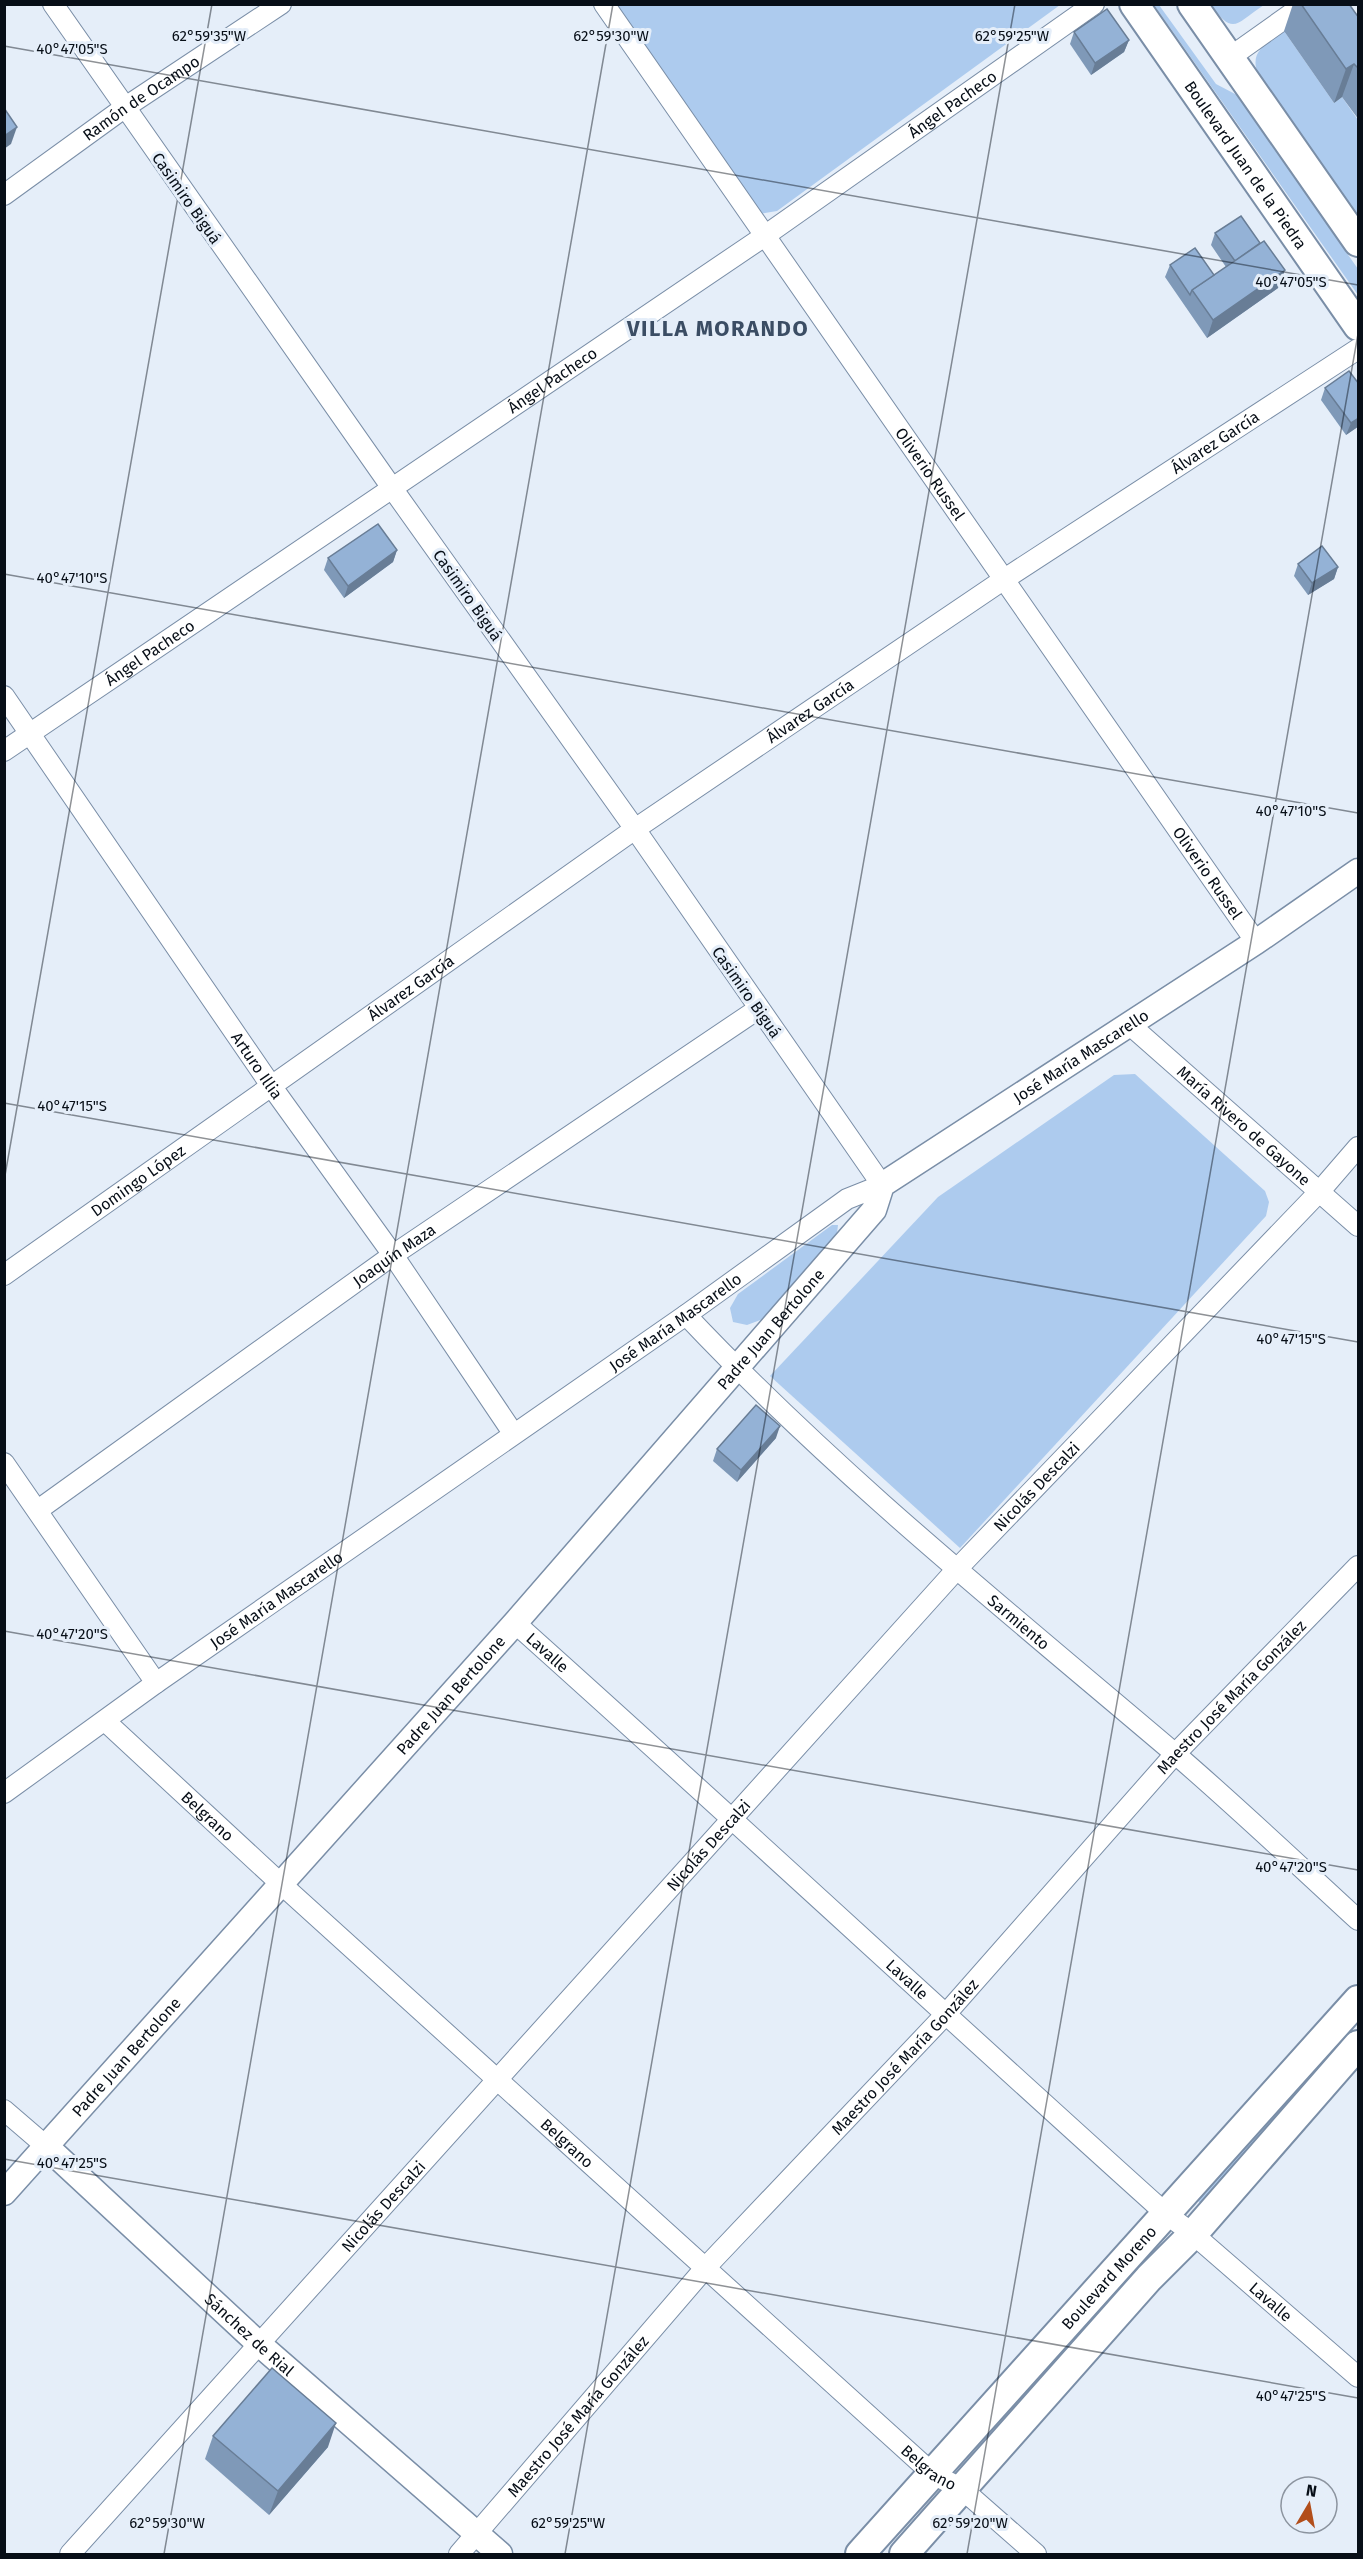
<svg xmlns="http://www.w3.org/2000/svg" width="1363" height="2559" font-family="'Fira Sans',sans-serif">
	<rect width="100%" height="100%" fill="#e5eef9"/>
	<g fill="#adcbee">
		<polygon points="609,5 1060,5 777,211 759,214"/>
		<polygon points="1154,5 1159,5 1216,84 1237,95 1358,269 1358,295"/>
		<path d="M1211,5h53c-28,18 -30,32 -53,0z"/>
		<path d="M1284,31l50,72 8,-6 16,23v98l-101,-147c-7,-21 12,-29 27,-40z"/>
		<polygon points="1135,1074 1265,1191 1269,1202 1266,1216 960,1548 770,1376 938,1197 1114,1075"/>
		<polygon points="832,1225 838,1225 837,1233 763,1319 747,1325 733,1322 730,1308 738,1294"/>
		<polygon points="1338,2040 1347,2048 1204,2207 1195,2198"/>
	</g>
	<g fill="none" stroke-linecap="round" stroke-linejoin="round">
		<g stroke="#7a8ea7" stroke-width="22">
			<g id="minor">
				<path id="s1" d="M604,4l652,938"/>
				<polyline points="1229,58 1305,4"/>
				<path id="s2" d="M4,195l120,-87 157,-104"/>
				<path id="s3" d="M4,696l268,391 121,168 120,178"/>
				<path id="s4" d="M4,751l762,-516 328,-231"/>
				<path id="s5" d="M1130,1025l228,201"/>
				<path id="s6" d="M4,1275l631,-446 368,-249 355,-231"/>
				<path id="s7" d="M686,1315c150,159 321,296 487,437 63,54 124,112 185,168"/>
				<polyline points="4,1463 156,1683"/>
				<path id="s8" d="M38,1510l355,-255 365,-246"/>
				<path id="s9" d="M515,1623c218,195 432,394 650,590l28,21 165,143"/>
				<path id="s10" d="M105,1721l175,162 653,591 29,15 74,65"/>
				<path id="s11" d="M4,1793l152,-110 530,-368 161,-116 35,-14 -247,-356 -243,-341 -339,-484"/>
				<polyline points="4,2110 47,2147"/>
				<path id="s12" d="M70,2554l886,-984 364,-379 38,-44"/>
				<path id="s13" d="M459,2554l247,-287 239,-252 230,-261 183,-188"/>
			</g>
		</g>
		<g stroke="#7a8ea7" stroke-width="27">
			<g id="tertiary">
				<path id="s14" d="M47,2147l212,197 241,210"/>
				<path id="s15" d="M4,2193l511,-570 359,-413 8,-25 374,-243 102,-71"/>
			</g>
		</g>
		<g stroke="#7a8ea7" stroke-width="32">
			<g id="secondary">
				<path id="s16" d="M1134,4l224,322"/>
				<polyline points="1192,4 1358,242"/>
				<path id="s17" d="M860,2554l498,-554"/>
				<polyline points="904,2554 1149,2278 1193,2234 1358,2045"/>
			</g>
		</g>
		<use href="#minor" stroke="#fff" stroke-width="20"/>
		<use href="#tertiary" stroke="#fff" stroke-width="24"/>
		<use href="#secondary" stroke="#fff" stroke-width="28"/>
	</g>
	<g fill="#7f99b8">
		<polygon points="1293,4 1349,4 1359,18 1359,120 1342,97 1334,103 1284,31"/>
		<polygon points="1074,32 1129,40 1124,52 1091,75 1070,44"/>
		<polygon points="1215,233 1278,288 1207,338 1165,277 1170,265 1214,275 1226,267 1211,245"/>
		<polygon points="1325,388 1359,426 1346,435 1321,400"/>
		<polygon points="397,550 393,562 344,598 324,570 328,558"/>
		<polygon points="1298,564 1338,567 1334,579 1308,595 1294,576"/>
		<polygon points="776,1438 737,1482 713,1461 717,1449"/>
		<polygon points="213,2436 328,2447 269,2515 205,2459"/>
	</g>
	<g fill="#687d96">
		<polygon points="1129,40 1124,52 1091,75 1095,63"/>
		<polygon points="1354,64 1342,97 1334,103 1346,69"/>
		<polygon points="17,127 11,144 4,149 4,136"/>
		<polygon points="1285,270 1278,288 1207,338 1213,320"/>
		<polygon points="1359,418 1359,426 1346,435 1351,423"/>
		<polygon points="397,550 393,562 344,598 348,586"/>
		<polygon points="1338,567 1334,579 1308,595 1312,583"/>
		<polygon points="780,1426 776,1438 737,1482 741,1470"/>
		<polygon points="336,2423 328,2447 269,2515 278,2491"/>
	</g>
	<g fill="#94b2d6" stroke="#687d96" stroke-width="1.5">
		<polygon points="1301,4 1349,4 1359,18 1359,69 1354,64 1346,69"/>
		<polygon points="1107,9 1129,40 1095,63 1074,32"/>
		<polygon points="4,108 17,127 4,136"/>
		<polygon points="1241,216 1260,243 1235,261 1215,233"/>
		<polygon points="1264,241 1285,270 1213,320 1192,290"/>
		<polygon points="1195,248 1214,275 1192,290 1190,295 1170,265"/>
		<polygon points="1349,371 1359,384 1359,418 1351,423 1325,388"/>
		<polygon points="378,524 397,550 348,586 328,558"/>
		<polygon points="1322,546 1338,567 1312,583 1298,564"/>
		<polygon points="756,1405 780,1426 741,1470 717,1449"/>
		<polygon points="272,2368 336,2423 278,2491 213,2436"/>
	</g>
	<path fill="none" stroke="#070e17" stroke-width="1.5" stroke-opacity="0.45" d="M4,46l1354,239M4,574l1354,239M4,1103l1354,239M4,1181l208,-1177M4,1631l1354,239M4,2159l1354,239M164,2554l449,-2550M565,2554l450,-2550M967,2554l391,-2220"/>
	<g text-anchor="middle" stroke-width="6" stroke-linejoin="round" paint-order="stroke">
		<g font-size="16" fill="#070e17" stroke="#e5eef9">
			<text dy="6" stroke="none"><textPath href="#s2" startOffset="168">Ramón de Ocampo</textPath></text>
			<text dy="6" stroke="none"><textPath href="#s4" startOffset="1148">Ángel Pacheco</textPath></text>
			<text dy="6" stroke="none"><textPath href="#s16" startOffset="196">Boulevard Juan de la Piedra</textPath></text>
			<text transform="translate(187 198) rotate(55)" y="6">Casimiro Biguá</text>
			<text dy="6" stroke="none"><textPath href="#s4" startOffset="662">Ángel Pacheco</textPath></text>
			<text dy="6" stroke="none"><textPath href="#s6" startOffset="1470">Álvarez García</textPath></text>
			<text dy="6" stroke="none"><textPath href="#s1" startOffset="572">Oliverio Russel</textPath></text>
			<text transform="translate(468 595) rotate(55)" y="6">Casimiro Biguá</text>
			<text dy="6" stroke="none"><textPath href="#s4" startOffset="176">Ángel Pacheco</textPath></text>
			<text dy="6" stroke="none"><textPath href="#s6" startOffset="984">Álvarez García</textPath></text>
			<text dy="6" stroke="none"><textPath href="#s1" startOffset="1058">Oliverio Russel</textPath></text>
			<text dy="6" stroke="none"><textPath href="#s6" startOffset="498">Álvarez García</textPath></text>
			<text transform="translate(747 992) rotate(55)" y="6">Casimiro Biguá</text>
			<text dy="6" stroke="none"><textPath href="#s15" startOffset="1576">José María Mascarello</textPath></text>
			<text dy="6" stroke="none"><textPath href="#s3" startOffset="448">Arturo Illia</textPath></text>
			<text dy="6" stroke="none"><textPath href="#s5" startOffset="152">María Rivero de Gayone</textPath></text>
			<text dy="6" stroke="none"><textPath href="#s6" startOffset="164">Domingo López</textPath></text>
			<text dy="6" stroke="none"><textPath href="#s8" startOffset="438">Joaquín Maza</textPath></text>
			<text dy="6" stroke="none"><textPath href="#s11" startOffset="820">José María Mascarello</textPath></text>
			<text dy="6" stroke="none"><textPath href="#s15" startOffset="1155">Padre Juan Bertolone</textPath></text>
			<text dy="6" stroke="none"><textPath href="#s12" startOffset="1440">Nicolás Descalzi</textPath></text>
			<text dy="6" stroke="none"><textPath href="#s11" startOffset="334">José María Mascarello</textPath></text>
			<text dy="6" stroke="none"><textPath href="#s7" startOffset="453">Sarmiento</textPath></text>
			<text dy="6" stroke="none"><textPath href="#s9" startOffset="44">Lavalle</textPath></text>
			<text dy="6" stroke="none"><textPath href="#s15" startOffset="669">Padre Juan Bertolone</textPath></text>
			<text dy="6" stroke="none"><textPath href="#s13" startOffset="1154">Maestro José María González</textPath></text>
			<text dy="6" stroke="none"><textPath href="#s10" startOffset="140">Belgrano</textPath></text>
			<text dy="6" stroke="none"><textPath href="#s12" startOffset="954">Nicolás Descalzi</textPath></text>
			<text dy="6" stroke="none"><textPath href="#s9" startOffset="530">Lavalle</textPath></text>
			<text dy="6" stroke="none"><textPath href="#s13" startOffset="668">Maestro José María González</textPath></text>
			<text dy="6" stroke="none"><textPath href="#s15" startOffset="183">Padre Juan Bertolone</textPath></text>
			<text dy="6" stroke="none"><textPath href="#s10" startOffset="626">Belgrano</textPath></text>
			<text dy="6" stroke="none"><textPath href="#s12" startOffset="468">Nicolás Descalzi</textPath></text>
			<text dy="6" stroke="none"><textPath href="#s17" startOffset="372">Boulevard Moreno</textPath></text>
			<text dy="6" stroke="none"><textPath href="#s9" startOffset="1016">Lavalle</textPath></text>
			<text dy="6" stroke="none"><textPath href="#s14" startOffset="276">Sánchez de Rial</textPath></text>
			<text dy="6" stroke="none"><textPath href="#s13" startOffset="182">Maestro José María González</textPath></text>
			<text dy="6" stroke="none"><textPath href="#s10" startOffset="1112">Belgrano</textPath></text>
		</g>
		<g font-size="22" font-weight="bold" letter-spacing="1.5" fill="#3b4d64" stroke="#e5eef9">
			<text x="718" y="336">VILLA MORANDO</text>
		</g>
	</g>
	<g font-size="15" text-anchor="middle" fill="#070e17" stroke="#e5eef9" stroke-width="6" stroke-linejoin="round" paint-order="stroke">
		<text x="209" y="41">62°59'35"W</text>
		<text x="611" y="41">62°59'30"W</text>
		<text x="1012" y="41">62°59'25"W</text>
		<text x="72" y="54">40°47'05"S</text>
		<text x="1291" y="287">40°47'05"S</text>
		<text x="72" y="583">40°47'10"S</text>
		<text x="1291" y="816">40°47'10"S</text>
		<text x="72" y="1111">40°47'15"S</text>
		<text x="1291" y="1344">40°47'15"S</text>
		<text x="72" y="1639">40°47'20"S</text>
		<text x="1291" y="1872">40°47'20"S</text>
		<text x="72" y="2168">40°47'25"S</text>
		<text x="1291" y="2401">40°47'25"S</text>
		<text x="167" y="2528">62°59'30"W</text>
		<text x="568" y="2528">62°59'25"W</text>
		<text x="970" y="2528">62°59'20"W</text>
	</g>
	<rect width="1363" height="2559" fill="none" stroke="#070e17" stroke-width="12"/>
	<g transform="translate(1309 2505) rotate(10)"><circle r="28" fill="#e5eef9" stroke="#8c949f" stroke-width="1.5"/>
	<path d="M0-4.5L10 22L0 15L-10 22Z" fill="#b24e1b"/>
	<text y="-9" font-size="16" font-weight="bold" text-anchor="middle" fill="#070e17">N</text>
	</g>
</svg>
